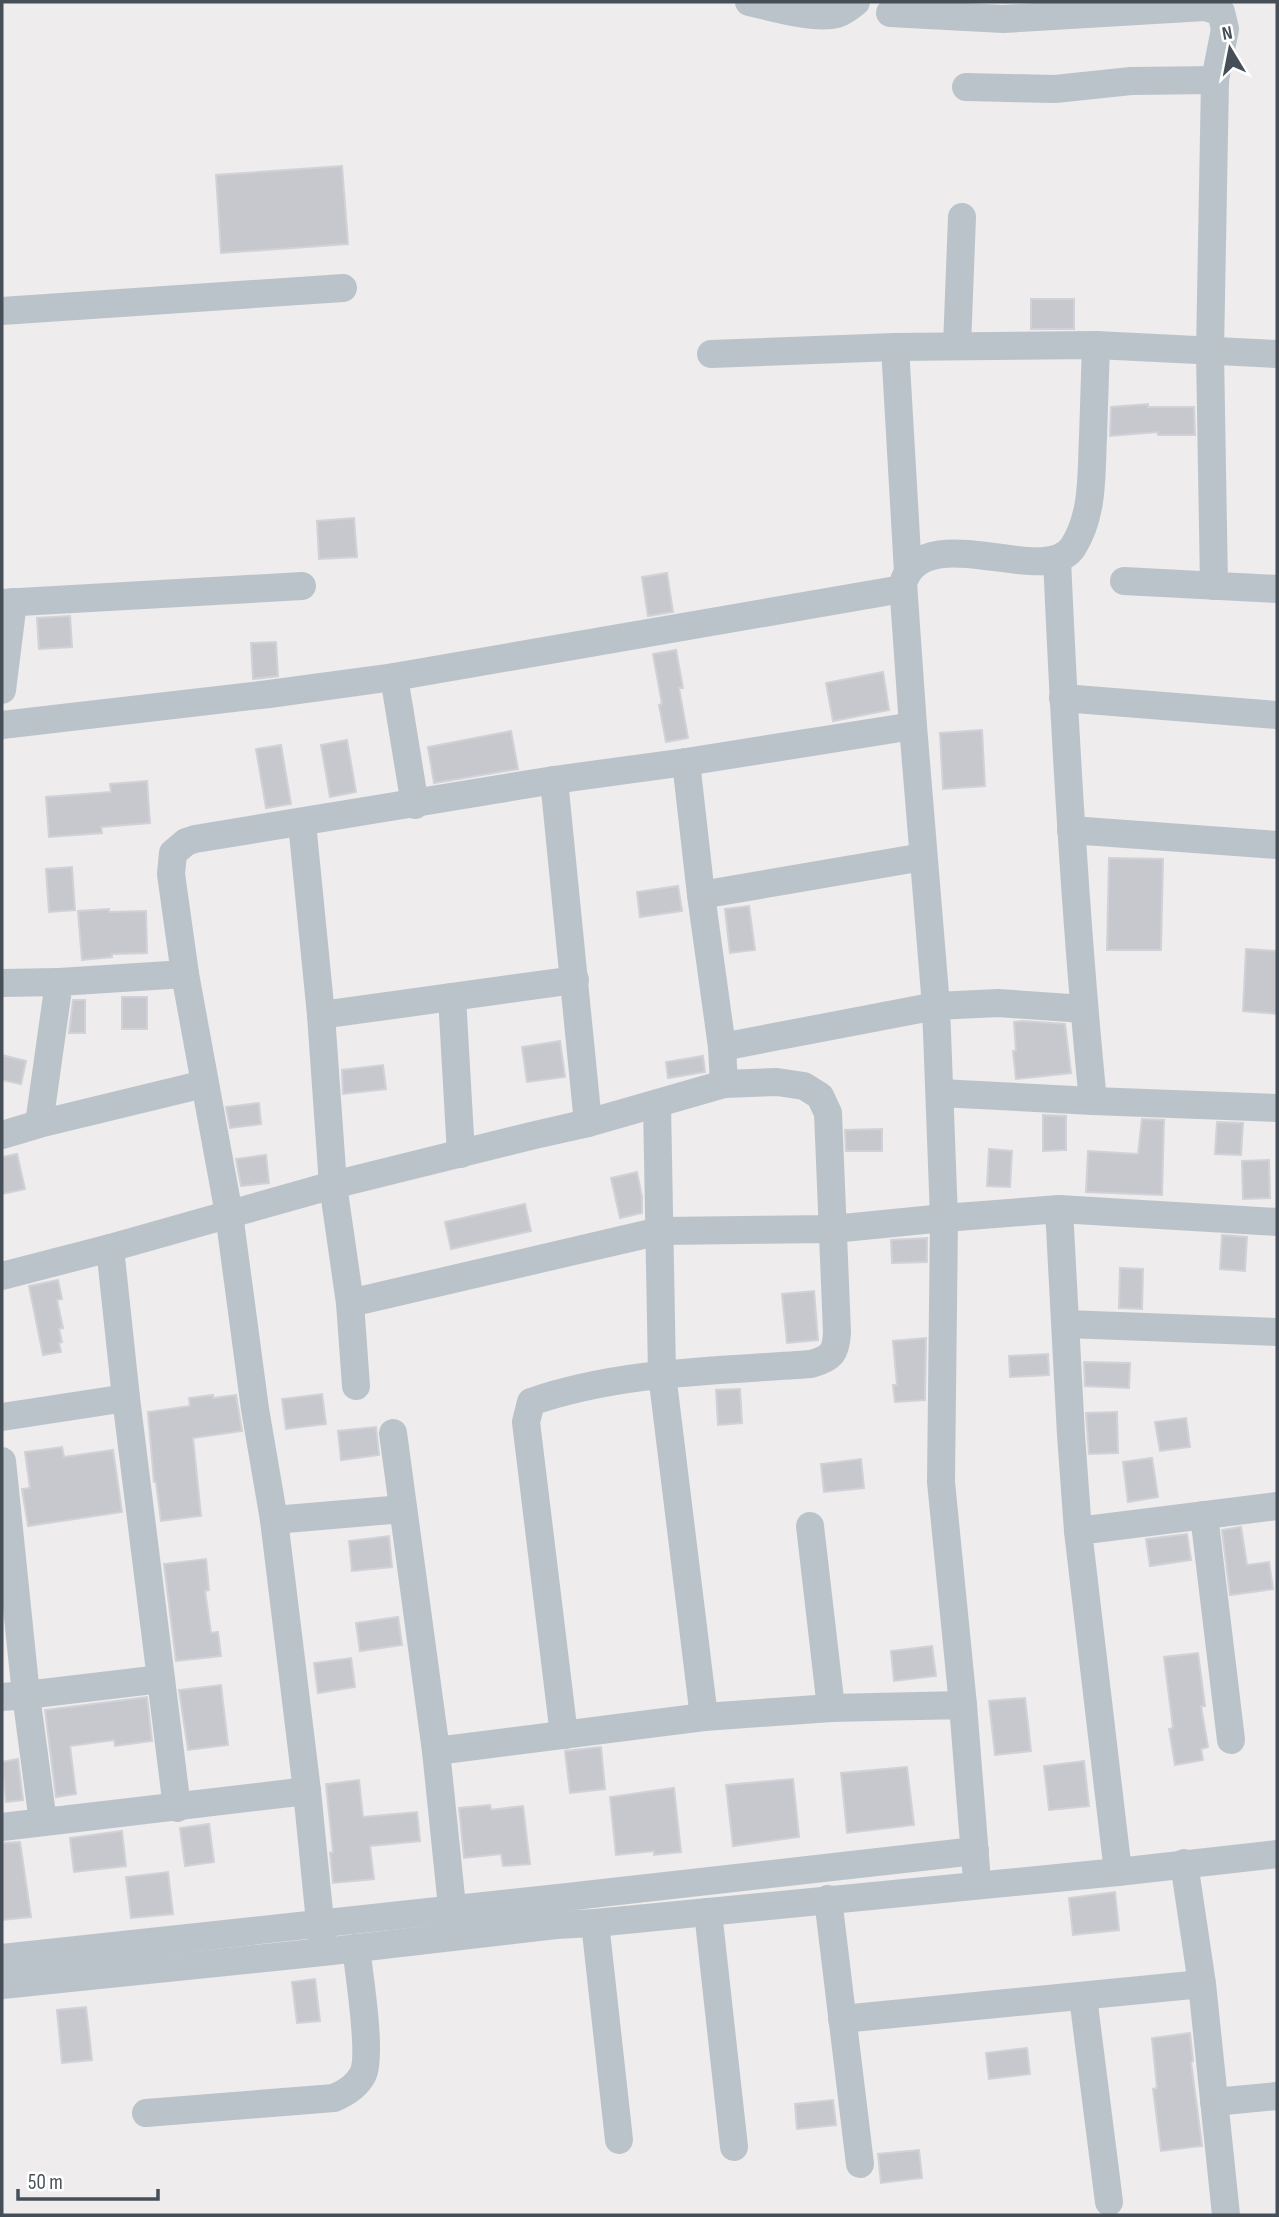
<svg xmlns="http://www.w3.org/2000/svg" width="1279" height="2217" font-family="'Sofia Sans Condensed',sans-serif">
	<rect width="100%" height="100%" fill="#eeecec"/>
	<g fill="#c7c8ce" stroke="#d0d2d7" stroke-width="2">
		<polygon points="342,166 348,244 221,253 216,175"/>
		<rect x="1031" y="299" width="43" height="30"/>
		<polygon points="1148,404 1148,407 1194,407 1195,435 1158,435 1158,432 1110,436 1111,407"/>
		<polygon points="354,518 357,557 319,559 317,521"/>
		<polygon points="667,573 673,612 648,616 642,577"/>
		<polygon points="70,616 72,647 39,649 37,618"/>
		<polygon points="276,642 278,676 253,679 251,643"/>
		<polygon points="676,650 683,688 679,688 688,738 666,742 659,705 662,704 653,654"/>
		<polygon points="883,672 889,710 833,721 826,683"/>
		<polygon points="982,730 985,786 943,789 940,733"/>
		<polygon points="511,731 518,769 434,783 428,747"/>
		<polygon points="347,740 356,792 330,797 321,745"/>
		<polygon points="281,745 291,804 266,808 256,749"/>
		<polygon points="147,781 150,823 101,827 102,833 49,837 46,797 111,792 110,784"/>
		<polygon points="1109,858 1163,859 1161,950 1107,950"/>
		<polygon points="72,867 75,910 49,912 46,869"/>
		<polygon points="678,886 682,911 640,917 637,892"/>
		<polygon points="749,906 755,950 730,953 725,909"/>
		<polygon points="109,909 109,912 146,911 147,953 112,954 112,957 82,960 78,911"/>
		<polygon points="1246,949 1277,951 1277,1014 1243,1011"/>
		<rect x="122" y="997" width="25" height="32"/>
		<polygon points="73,1000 85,1000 85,1033 69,1033"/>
		<polygon points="1022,1021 1065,1024 1071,1073 1016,1079 1013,1051 1016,1051 1014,1022"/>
		<polygon points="560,1041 565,1077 527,1082 522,1047"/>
		<polygon points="2,1055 26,1061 21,1084 2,1080"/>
		<polygon points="703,1056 705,1072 668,1078 666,1062"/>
		<polygon points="383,1065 386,1089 343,1094 342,1070"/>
		<polygon points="259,1103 261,1124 230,1128 226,1107"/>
		<polygon points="1043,1115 1066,1116 1066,1150 1043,1151"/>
		<polygon points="1142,1119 1164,1120 1162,1195 1086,1192 1088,1151 1138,1154"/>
		<polygon points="1217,1122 1243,1123 1241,1155 1215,1154"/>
		<polygon points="882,1129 882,1151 846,1151 845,1130"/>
		<polygon points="989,1149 1012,1151 1010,1187 987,1186"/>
		<polygon points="17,1154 25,1189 2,1194 2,1157"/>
		<polygon points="266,1155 269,1183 241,1186 236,1159"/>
		<polygon points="1269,1160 1270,1198 1243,1199 1242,1161"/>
		<polygon points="637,1172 642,1197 642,1213 620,1218 611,1178"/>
		<polygon points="525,1204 531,1231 451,1249 445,1222"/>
		<polygon points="1222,1235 1247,1237 1245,1271 1220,1269"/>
		<polygon points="927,1238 927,1262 892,1263 891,1240"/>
		<polygon points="1120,1268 1143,1269 1142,1309 1119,1308"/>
		<polygon points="58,1280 62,1299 57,1300 63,1328 59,1329 62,1342 59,1343 61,1352 43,1355 29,1286"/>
		<polygon points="814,1291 818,1340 787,1343 782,1294"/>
		<polygon points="926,1338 925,1400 895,1402 893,1385 897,1385 893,1341"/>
		<polygon points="1048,1354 1049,1375 1010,1377 1009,1356"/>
		<polygon points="1084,1362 1130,1363 1129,1388 1085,1386"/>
		<polygon points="740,1389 742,1423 718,1425 716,1390"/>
		<polygon points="322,1394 326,1424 286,1429 282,1399"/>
		<polygon points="213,1395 213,1398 236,1395 242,1431 193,1438 201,1516 161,1521 156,1482 154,1482 148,1412 190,1406 189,1398"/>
		<polygon points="1117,1412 1118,1453 1089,1454 1086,1413"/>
		<polygon points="1186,1418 1190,1447 1160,1451 1155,1422"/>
		<polygon points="376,1427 379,1455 341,1460 338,1431"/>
		<polygon points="62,1447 64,1457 113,1450 122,1512 28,1526 22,1489 30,1488 25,1452"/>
		<polygon points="1152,1458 1158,1497 1128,1502 1123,1462"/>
		<polygon points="861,1459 864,1488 824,1492 821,1464"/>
		<polygon points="1241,1527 1247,1565 1269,1562 1273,1589 1230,1595 1222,1530"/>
		<polygon points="1187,1534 1191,1560 1150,1566 1146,1539"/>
		<polygon points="389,1536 392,1567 352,1571 349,1541"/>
		<polygon points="206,1559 209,1590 205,1591 211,1633 218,1632 221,1656 176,1661 164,1564"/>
		<polygon points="398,1617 402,1645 360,1651 356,1623"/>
		<polygon points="932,1646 936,1676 894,1681 891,1651"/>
		<polygon points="1198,1653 1205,1706 1201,1706 1208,1747 1201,1749 1203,1760 1175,1765 1169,1729 1173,1728 1164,1657"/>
		<polygon points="351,1658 355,1687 318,1693 314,1663"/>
		<polygon points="221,1685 228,1745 188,1750 179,1690"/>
		<polygon points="147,1697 152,1741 115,1746 114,1740 70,1746 76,1794 56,1797 45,1710"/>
		<polygon points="1025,1698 1031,1751 995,1755 989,1701"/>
		<polygon points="601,1747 605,1789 570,1793 565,1751"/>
		<polygon points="18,1759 23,1800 6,1802 2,1762"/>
		<polygon points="1084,1761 1089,1806 1049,1810 1044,1766"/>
		<polygon points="907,1767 914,1825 847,1833 841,1773"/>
		<polygon points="793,1779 799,1837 733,1846 726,1785"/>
		<polygon points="359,1780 363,1817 417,1812 420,1841 370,1846 374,1879 333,1883 330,1853 333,1852 326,1784"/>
		<polygon points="674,1788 681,1852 654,1855 654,1851 616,1855 610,1797"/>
		<polygon points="490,1805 491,1810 523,1806 530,1864 503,1866 501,1854 464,1858 459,1808"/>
		<polygon points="209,1824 214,1862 185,1866 180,1828"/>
		<polygon points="122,1831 126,1866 74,1872 70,1838"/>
		<polygon points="20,1842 31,1917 2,1920 2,1843"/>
		<polygon points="168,1872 173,1914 131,1918 126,1877"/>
		<polygon points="1115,1892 1119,1930 1073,1935 1069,1898"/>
		<polygon points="315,1979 320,2021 297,2023 292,1982"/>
		<polygon points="86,2007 92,2060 62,2063 57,2010"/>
		<polygon points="1190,2033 1193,2061 1191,2062 1202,2146 1161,2151 1153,2089 1157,2088 1152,2038"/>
		<polygon points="1027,2048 1030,2074 989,2079 986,2053"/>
		<polygon points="833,2100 836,2125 797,2129 795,2104"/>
		<polygon points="919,2150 922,2178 881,2183 878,2154"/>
	</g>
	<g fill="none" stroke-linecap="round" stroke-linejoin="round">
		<g stroke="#bbc3ca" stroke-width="28">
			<path d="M749,2c23,5 65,18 88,12 8,-3 13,-7 19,-12"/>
			<polyline points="890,13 1003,19 1205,7 1221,12 1225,29 1215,80 1210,352 1214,586"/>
			<polyline points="966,87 1055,89 1131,81 1215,80"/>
			<polyline points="2,311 343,288"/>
			<polyline points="957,346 962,217"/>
			<polyline points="895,347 908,572"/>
			<polyline points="711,354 895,347 1096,345 1277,354"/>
			<path d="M1057,559c8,181 18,362 36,542l184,7"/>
			<polyline points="1124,581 1277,589"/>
			<polyline points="2,603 302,586"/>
			<polyline points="394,677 415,805"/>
			<polyline points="2,690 13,602"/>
			<polyline points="1063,698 1277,715"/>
			<polyline points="2,725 269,694 394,677 902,589"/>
			<polyline points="686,762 701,895 923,857"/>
			<polyline points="554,780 588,1123"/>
			<polyline points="302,823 321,1015 575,980"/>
			<polyline points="1071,830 1277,845"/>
			<polyline points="701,895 722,1047"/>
			<polyline points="2,983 59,982"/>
			<polyline points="452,997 461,1154"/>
			<polyline points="321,1015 333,1185 350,1303 356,1386"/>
			<path d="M724,1084l-2,-37 214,-41 -23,-280 -10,-143c23,-67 142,7 170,-36 21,-33 18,-73 20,-110 1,-31 2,-61 3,-92"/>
			<polyline points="940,1093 1093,1101"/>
			<polyline points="657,1104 662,1374 704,1717"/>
			<polyline points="39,1124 59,982 185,974"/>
			<polyline points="2,1135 39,1124 204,1084"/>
			<polyline points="1059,1209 1277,1222"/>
			<polyline points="110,1248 126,1398 161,1679"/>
			<path d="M2,1276l108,-28 223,-63 202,-50 53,-12 136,-39 53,-2 27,4 16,10 8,17 9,219c-1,21 -5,26 -26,32 -94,7 -190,7 -280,38l-5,20 38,313"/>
			<polyline points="350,1303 660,1231 833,1229 944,1218 1059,1209 1071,1435 1078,1531"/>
			<polyline points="1066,1324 1277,1332"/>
			<polyline points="2,1417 126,1398"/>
			<polyline points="393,1433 436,1751 454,1926"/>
			<polyline points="2,1461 26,1695 161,1679 177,1808"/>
			<polyline points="1204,1515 1231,1740"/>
			<polyline points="274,1520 403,1509"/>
			<polyline points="810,1526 831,1708"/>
			<polyline points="2,1697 26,1695 43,1822"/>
			<polyline points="963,1705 941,1482 944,1218 936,1006 998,1003 1084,1009"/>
			<polyline points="436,1751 704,1717 831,1708 963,1705 976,1869"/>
			<polyline points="307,1791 274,1520 255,1409 229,1214 185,974 171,874 173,853 186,842 195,839 554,780 686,762 913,726"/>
			<polyline points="2,1827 307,1791 322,1942"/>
			<polyline points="1184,1863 1202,1984 1226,2215"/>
			<polyline points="1118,1872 1277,1854"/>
			<polyline points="828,1899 860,2164"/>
			<polyline points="708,1912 734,2147"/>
			<polyline points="595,1923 619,2140"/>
			<path d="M2,1958c324,-34 649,-70 973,-107"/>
			<polyline points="2,1985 323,1952 556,1925 595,1923 1118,1872 1078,1531 1277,1506"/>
			<polyline points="1083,1997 1109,2202"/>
			<polyline points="842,2019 1202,1984"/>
			<polyline points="1214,2102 1277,2096"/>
			<path d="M146,2113l188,-15c12,-5 23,-12 29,-24 9,-19 -4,-101 -7,-126"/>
		</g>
	</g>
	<rect width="1279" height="2217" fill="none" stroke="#464f57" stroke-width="7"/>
	<g transform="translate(1230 49) rotate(350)" stroke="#ffffff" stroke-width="5" paint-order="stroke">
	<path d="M0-5L12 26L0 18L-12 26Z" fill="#464f57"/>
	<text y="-10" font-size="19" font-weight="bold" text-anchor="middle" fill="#464f57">N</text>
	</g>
	<path d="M18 2189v10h140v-10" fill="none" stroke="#464f57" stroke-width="3.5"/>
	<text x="28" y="2189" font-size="21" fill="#464f57" stroke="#ffffff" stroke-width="5" paint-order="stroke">50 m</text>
</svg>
